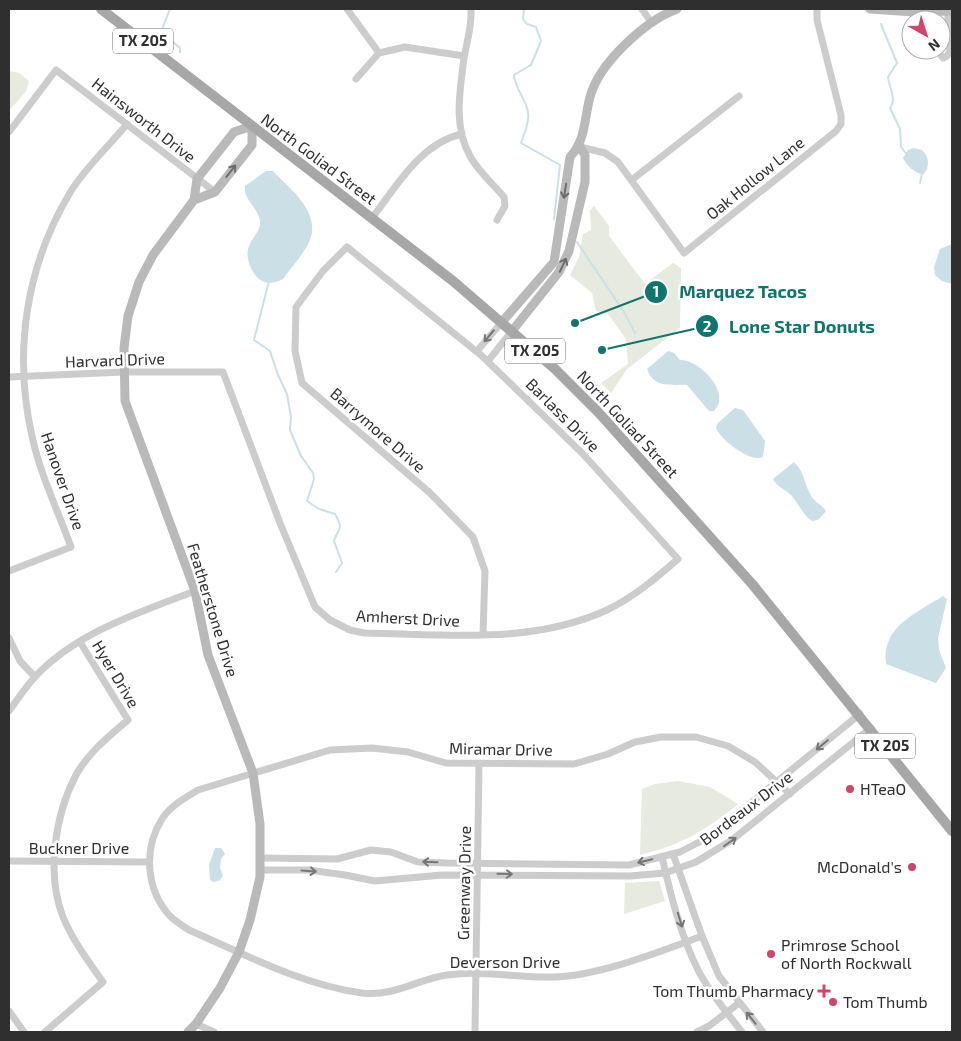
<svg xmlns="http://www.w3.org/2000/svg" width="961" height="1041" font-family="'Exo 2',sans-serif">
	<rect width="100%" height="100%" fill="#fff"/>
	<g fill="#e7eade">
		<polygon points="9,71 19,73 29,81 26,91 9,111"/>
		<polygon points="594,206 609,226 609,236 645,284 673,263 681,268 680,328 627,369 611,393 601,383 628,364 626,339 608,314 596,311 592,293 570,275 579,257 583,234 591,230 590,211"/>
		<path d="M678,781l32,6 28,17c-33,27 -57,41 -98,51l2,-66 13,-5z"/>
		<polygon points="659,881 665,901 624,914 625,883"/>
	</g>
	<g fill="#cae0e6">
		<path d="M914,148l8,2c7,7 8,16 2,24 -9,0 -17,-8 -21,-16l5,-8z"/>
		<path d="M266,171h7c15,16 42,36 39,61 -2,16 -20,34 -29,47 -5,3 -13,5 -19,3 -6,-2 -11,-9 -13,-14 -12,-26 11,-32 9,-47 -2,-14 -17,-21 -15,-35z"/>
		<polygon points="952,244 952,284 942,281 935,275 934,267 940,249"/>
		<path d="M668,351l6,2 6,7c21,0 52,34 34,51h-5l-22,-26c-15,-1 -33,4 -40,-16z"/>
		<path d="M735,408l8,2 22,31 -2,16c-13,6 -42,-17 -47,-29l2,-5z"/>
		<path d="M794,462c10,9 10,21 16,32 3,7 11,10 16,17l-8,9 -6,1c-10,-7 -13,-17 -21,-26 -6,-6 -14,-8 -18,-16z"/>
		<path d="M943,596l4,3 -9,39 1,12 7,18 -10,15 -50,-19c-5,-38 31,-51 57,-68z"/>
		<polygon points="215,848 221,848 225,854 221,859 220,868 223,876 219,881 213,882 210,880 209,865"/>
	</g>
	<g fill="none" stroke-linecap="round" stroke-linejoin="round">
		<g stroke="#cae0e6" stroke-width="2">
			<polyline points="170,9 162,29 166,36 180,48 180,52"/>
			<path d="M524,9l-1,10 4,5 9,3 5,14 -10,24 -17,10c1,14 12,24 14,37 2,10 -4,22 -7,31l39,22 -6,54"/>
			<path d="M881,24l16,39 -9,14c1,11 9,21 2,31l10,21 1,18 6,8"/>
			<polyline points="920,183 922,173"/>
			<polyline points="577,242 624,312 635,333"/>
			<path d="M269,281l-15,59 16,11 8,24 9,19 4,23 -1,13 11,26 12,17 1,6 -7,22 12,8 16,5c9,16 4,13 -1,27l8,22 -6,9"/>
		</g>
		<g stroke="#ccc" stroke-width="7">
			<polyline points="347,9 379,53"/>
			<path d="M471,9c1,17 -4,32 -7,49 -4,32 -11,68 6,98 8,15 23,28 34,41l1,9 -8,14"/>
			<polyline points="642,9 651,22"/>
			<polyline points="948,11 948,40"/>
			<polyline points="937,50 943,58 947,56 950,51 948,40 941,44"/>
			<polyline points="356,79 379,53 405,47 464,56"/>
			<polyline points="9,132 56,70 215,192"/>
			<polyline points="580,147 605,153 618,162 684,253 836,131 841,124 841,115 817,20 817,9"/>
			<polyline points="633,179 739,96"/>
			<path d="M372,218c24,-31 48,-74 89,-84"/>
			<polyline points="477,351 502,322"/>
			<polyline points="488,361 512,331"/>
			<path d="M9,377l114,-5h100l57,151 35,84 15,13 20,10 14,3c82,1 167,12 243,-23 27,-13 49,-32 71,-51l-95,-105 -101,-98 -135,-109 -24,24 -27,36 -1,44 7,32 128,110 43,44 12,34 -2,64"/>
			<path d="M9,571l62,-24c-13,-36 -31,-73 -39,-111 -19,-84 -6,-171 39,-245 15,-24 38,-45 56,-67"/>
			<polyline points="9,638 20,661 35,677"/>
			<path d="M9,711c8,-11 16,-23 25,-33 41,-45 106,-66 161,-87"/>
			<polyline points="673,854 702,936 719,976 763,1032"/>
			<path d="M662,857c9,39 19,80 37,115 12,22 28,41 43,60"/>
			<polyline points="261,858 337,859 371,850 391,852 418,862 447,863 629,865 680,852 709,837 860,714"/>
			<polyline points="9,861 149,862"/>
			<polyline points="260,870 309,870 345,875 375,881 442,875 630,876 665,873 696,862 732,840 871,728"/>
			<path d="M702,936c-43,16 -104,40 -149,41 -35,1 -71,-7 -106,-2 -29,4 -53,22 -85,18 -60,-8 -118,-39 -173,-63 -6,-4 -14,-9 -19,-14 -24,-26 -27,-67 -8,-97 8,-13 23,-21 36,-29l132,-40 42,-2 36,4 38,11 128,1 34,-10 27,-12 26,-5h35l32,9 27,16 35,32"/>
			<polyline points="9,1011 24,1032"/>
			<polyline points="196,1024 214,1032"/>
			<path d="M45,1032l58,-50c-15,-21 -30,-41 -40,-65 -17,-43 -8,-102 13,-142 12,-22 33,-39 52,-55l-48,-78"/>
			<polyline points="475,1032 479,764"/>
			<polyline points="697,1032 709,1026 739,1003"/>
		</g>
		<g stroke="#b9b9b9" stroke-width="9">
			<polyline points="870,9 914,12 952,11"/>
			<path d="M502,322l52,-60 16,-105c16,-17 14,-38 20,-60 9,-34 55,-76 87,-88"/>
			<polyline points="512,331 559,272 569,251 585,182 585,155 580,147"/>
			<polyline points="188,1032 196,1024 220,988 239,952 250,920 260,877 260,824 253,773 208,655 195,591 125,401 124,348 128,316 139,282 153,255 194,200 215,192 252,145 252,126 234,132 197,179 194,200"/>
		</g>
		<polyline stroke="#a7a7a7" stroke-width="10" points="101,9 453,281 555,369 599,413 753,585 952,831"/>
	</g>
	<defs><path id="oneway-shaft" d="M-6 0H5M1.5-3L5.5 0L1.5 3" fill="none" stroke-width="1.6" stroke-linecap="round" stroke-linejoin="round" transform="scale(1.25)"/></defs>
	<g stroke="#6d6d6d">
		<use href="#oneway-shaft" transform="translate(231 171) rotate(-52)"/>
		<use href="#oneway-shaft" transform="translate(565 191) rotate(99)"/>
		<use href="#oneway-shaft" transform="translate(563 265) rotate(-65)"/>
	</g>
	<g stroke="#767676">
		<use href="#oneway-shaft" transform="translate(489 336) rotate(130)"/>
		<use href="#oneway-shaft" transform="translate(822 745) rotate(140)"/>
		<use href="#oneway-shaft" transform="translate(730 842) rotate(-35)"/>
		<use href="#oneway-shaft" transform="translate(645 861) rotate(167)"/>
		<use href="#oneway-shaft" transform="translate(430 862) rotate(-178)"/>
		<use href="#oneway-shaft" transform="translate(309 871) rotate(4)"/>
		<use href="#oneway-shaft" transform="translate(505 874) rotate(1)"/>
		<use href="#oneway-shaft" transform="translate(680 920) rotate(73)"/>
		<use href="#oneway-shaft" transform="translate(751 1018) rotate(-129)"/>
	</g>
	<g fill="#d14568" stroke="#fff" stroke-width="2">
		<circle cx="850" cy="789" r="5"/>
		<circle cx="912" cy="867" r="5"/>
		<circle cx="771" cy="954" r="5"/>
		<path d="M821.5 983.5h5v5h5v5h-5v5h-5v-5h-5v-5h5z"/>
		<circle cx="833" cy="1002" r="5"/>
	</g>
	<g text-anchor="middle" stroke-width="5" stroke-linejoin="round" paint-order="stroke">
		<g fill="#fff" stroke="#6d6d6d" stroke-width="1">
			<rect x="113" y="28.5" width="60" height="25" rx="4"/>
			<rect x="505" y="338.5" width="60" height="25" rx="4"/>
			<rect x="855" y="733.5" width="60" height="25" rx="4"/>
		</g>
		<g font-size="15" font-weight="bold" fill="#2f2f2f">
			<text x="143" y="46">TX 205</text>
			<text x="535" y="356">TX 205</text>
			<text x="885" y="751">TX 205</text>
		</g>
		<g font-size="16" fill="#2f2f2f" stroke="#fff">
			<text transform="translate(144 120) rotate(38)" y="6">Hainsworth Drive</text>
			<text transform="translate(319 159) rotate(37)" y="6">North Goliad Street</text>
			<text transform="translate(755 178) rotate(-39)" y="6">Oak Hollow Lane</text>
			<text transform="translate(115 360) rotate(-2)" y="6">Harvard Drive</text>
			<text transform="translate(563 415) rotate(45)" y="6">Barlass Drive</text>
			<text transform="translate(628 424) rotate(47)" y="6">North Goliad Street</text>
			<text transform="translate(378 430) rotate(41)" y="6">Barrymore Drive</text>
			<text transform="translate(63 481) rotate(71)" y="6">Hanover Drive</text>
			<text transform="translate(213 610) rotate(73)" y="6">Featherstone Drive</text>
			<text transform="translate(408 618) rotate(3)" y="6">Amherst Drive</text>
			<text transform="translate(116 674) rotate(59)" y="6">Hyer Drive</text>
			<text transform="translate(501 749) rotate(1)" y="6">Miramar Drive</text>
			<text transform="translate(746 808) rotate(-37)" y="6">Bordeaux Drive</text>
			<text x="79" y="854">Buckner Drive</text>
			<text transform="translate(464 883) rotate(-89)" y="6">Greenway Drive</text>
			<text x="505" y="968">Deverson Drive</text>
		</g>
		<g font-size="16" fill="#2f2f2f" stroke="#fff" text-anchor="start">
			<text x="860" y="795">HTeaO</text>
			<text x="902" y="873" text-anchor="end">McDonald's</text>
			<text x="781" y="951">Primrose School<tspan x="781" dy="18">of North Rockwall</tspan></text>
			<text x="814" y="997" text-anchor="end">Tom Thumb Pharmacy</text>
			<text x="843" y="1008">Tom Thumb</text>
		</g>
	</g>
	<path fill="none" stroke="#0f766e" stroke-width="2" d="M575 323L656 292M602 350L707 326"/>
	<g fill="#0f766e" stroke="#fff" stroke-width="2">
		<circle cx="575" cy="323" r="5"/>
		<circle cx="602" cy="350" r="5"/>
		<circle cx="656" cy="292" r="12"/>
		<circle cx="707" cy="326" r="12"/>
	</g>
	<g font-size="15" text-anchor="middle" font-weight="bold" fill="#fff">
		<text x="656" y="297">1</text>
		<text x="707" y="332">2</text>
	</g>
	<g font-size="18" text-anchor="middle" font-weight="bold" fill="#0f766e" stroke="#fff" stroke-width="5" stroke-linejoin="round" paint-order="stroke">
		<text x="743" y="298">Marquez Tacos</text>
		<text x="802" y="333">Lone Star Donuts</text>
	</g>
	<rect width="961" height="1041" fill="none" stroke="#2f2f2f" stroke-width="20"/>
	<g transform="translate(926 35) rotate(141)"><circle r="24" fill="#ffffff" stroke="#acacac"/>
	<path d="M0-4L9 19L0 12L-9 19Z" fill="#d14568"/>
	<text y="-8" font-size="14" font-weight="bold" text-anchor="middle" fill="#2f2f2f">N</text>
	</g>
</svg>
